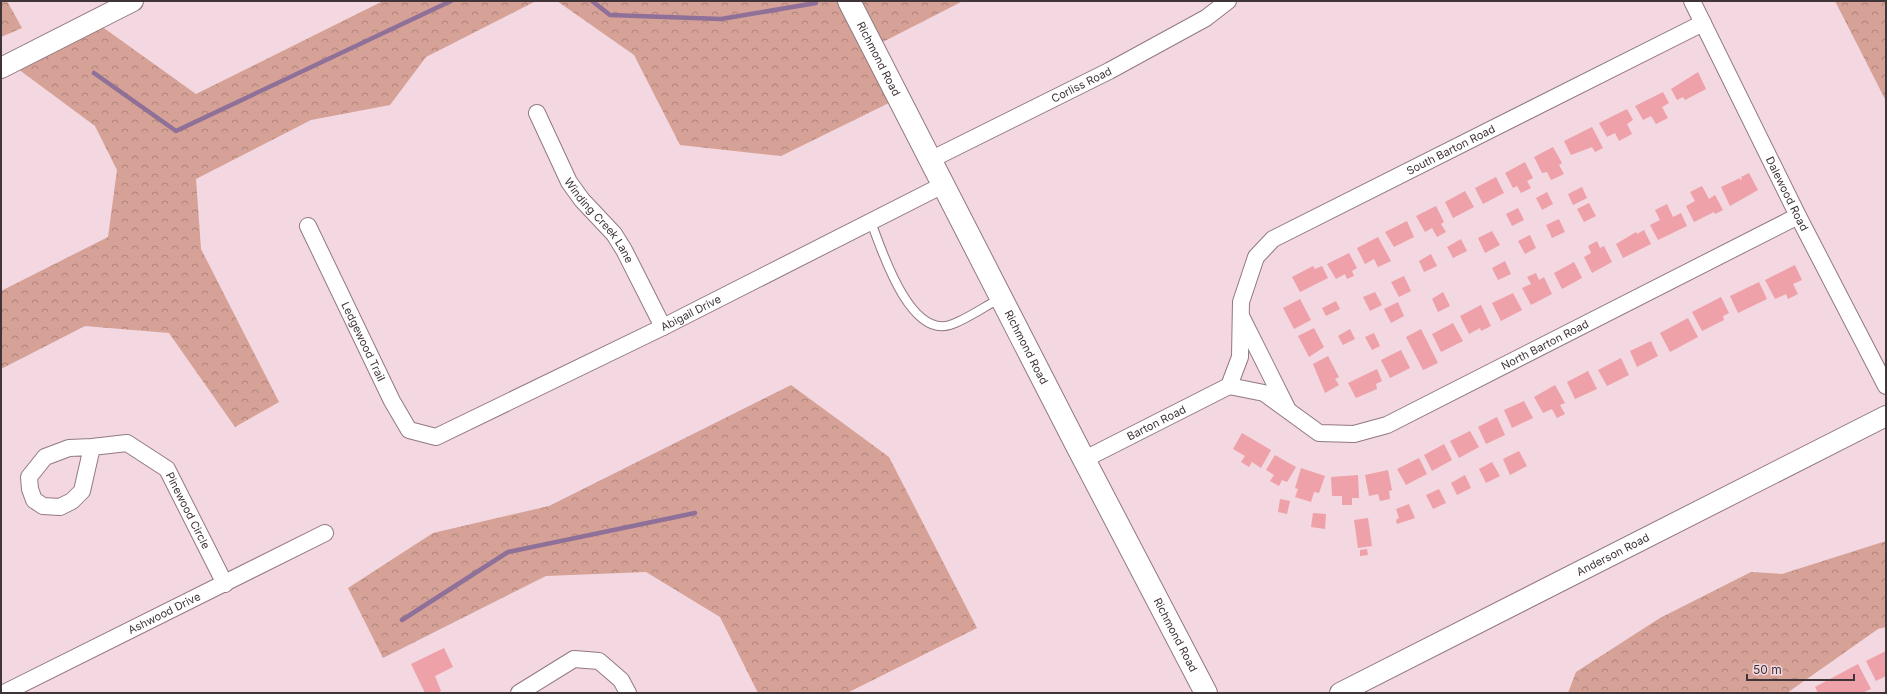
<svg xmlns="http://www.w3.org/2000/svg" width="1887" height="694" font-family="Inter,sans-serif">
	<defs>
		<pattern id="forest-crowns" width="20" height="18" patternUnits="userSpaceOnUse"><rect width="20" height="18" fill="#d6a196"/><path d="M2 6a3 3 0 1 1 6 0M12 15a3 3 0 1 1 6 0" fill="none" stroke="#af847b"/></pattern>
	</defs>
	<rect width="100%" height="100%" fill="#f3d7e1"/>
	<g fill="url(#forest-crowns)">
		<polygon points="1,1 7,1 22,28 1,37"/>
		<polygon points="383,1 536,1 426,57 390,105 311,120 196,179 201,249 279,402 235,427 169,333 85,326 1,369 1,291 108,237 117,170 95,126 10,63 94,21 196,94"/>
		<polygon points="557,1 963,1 873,47 899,98 781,156 680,145 634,55"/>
		<polygon points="1835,1 1886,1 1886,101"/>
		<polygon points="791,385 889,457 977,628 847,693 758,693 720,617 646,572 546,576 383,658 348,588 433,533 549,506"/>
		<polygon points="1886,541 1886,627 1878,629 1787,693 1568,693 1576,672 1660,618 1751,572 1782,574"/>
	</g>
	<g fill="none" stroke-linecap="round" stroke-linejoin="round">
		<g stroke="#8e7099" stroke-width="4.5">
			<polyline points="592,1 610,15 721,19 816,3"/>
			<polyline points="94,73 176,131 451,1"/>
			<polyline points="402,620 508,552 695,513"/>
		</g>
	</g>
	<g fill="#eea1a8">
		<polygon points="1698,72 1706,89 1685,100 1683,97 1677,100 1671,89"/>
		<polygon points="1663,92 1669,103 1662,107 1668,118 1656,124 1651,116 1643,120 1635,106"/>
		<polygon points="1627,109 1633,120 1627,124 1632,134 1619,141 1615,133 1607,137 1599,123"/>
		<polygon points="1592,127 1603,148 1595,152 1592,147 1571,155 1564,141"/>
		<polygon points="1553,147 1562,163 1559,165 1564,174 1551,180 1547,172 1542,173 1534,157"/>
		<polygon points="1525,162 1533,178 1527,181 1531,188 1521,193 1517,186 1513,188 1505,173"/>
		<polygon points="1749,173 1758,190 1730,206 1721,187 1740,178 1740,180 1742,179 1741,177"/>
		<polygon points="1496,177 1504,193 1483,204 1475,188"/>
		<polygon points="1702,186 1709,199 1715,195 1723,210 1715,214 1714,212 1694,222 1686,206 1695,201 1690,192"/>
		<polygon points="1582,187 1587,198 1573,205 1568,194"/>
		<polygon points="1465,191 1474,207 1453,218 1445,202"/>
		<polygon points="1547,192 1553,204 1542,210 1536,198"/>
		<polygon points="1589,203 1596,216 1584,222 1577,209"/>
		<polygon points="1667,204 1673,217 1681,213 1687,226 1658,240 1650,225 1660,220 1655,210"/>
		<polygon points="1436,206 1444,222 1441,224 1446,232 1437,237 1432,228 1425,232 1416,216"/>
		<polygon points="1518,208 1524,220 1512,226 1506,214"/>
		<polygon points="1559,219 1565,232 1552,238 1546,225"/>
		<polygon points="1407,221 1414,237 1394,247 1385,232"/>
		<polygon points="1644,230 1651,244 1623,258 1616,244 1636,232 1637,234"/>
		<polygon points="1492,231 1500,245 1485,253 1478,238"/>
		<polygon points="1530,235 1536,248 1525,254 1518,241"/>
		<polygon points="1378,237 1391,261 1378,267 1374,259 1365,264 1357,248"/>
		<polygon points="1461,239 1467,251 1453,258 1447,247"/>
		<polygon points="1597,241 1600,248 1604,246 1612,262 1592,273 1584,257 1591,253 1588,246"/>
		<polygon points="1349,253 1357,268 1352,271 1354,276 1347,279 1345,274 1336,279 1327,264"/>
		<polygon points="1431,254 1437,266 1424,272 1419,261"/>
		<polygon points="1505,261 1511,274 1498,280 1492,268"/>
		<polygon points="1574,262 1582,278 1562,289 1554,273"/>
		<polygon points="1795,265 1802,280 1793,284 1798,294 1788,299 1786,294 1775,299 1765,280"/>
		<polygon points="1313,266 1315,269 1322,266 1328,278 1300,292 1292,277"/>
		<polygon points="1536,273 1539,280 1544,277 1552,294 1531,305 1522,288 1531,284 1527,277"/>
		<polygon points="1404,276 1411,291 1399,297 1391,282"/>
		<polygon points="1759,282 1767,299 1738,313 1730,296"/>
		<polygon points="1375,292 1382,305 1370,311 1363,297"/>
		<polygon points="1443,292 1450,306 1438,312 1432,299"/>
		<polygon points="1513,293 1522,310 1501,321 1492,303"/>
		<polygon points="1721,297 1729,313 1723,316 1724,320 1702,331 1692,312"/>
		<polygon points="1300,299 1311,320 1294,329 1283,308"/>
		<polygon points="1336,301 1340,309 1326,316 1322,308"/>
		<polygon points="1398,302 1404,316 1391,323 1384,309"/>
		<polygon points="1481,305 1491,326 1481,331 1480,328 1469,334 1460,316"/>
		<polygon points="1688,318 1698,337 1670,352 1660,333"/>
		<polygon points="1453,323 1463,341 1441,352 1432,334"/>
		<polygon points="1314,328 1324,347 1309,357 1298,336"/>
		<polygon points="1350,329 1355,339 1343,345 1338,336"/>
		<polygon points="1421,329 1438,363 1423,370 1406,337"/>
		<polygon points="1374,333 1380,346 1372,350 1365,337"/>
		<polygon points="1651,341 1658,356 1637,367 1630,351"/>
		<polygon points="1401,350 1410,368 1390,378 1381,360"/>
		<polygon points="1328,356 1339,377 1335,379 1339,385 1325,393 1313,364"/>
		<polygon points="1621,358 1629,375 1607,386 1598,370"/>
		<polygon points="1377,369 1382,381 1376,384 1377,389 1356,398 1348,383"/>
		<polygon points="1588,371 1597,389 1575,399 1567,382"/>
		<polygon points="1555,385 1565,403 1560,405 1565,414 1557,418 1552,409 1543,413 1534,397"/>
		<polygon points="1524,401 1533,418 1512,428 1504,410"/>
		<polygon points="1497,417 1505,435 1486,444 1478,427"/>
		<polygon points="1470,431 1479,447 1459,458 1450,441"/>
		<polygon points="1242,433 1271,450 1261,468 1252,462 1249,467 1241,462 1245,456 1233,449"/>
		<polygon points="1444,444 1452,460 1432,471 1424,455"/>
		<polygon points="1519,451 1527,466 1510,475 1503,459"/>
		<polygon points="1275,455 1296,467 1287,482 1282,480 1279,486 1270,481 1274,475 1266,470"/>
		<polygon points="1419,458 1427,474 1406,485 1397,469"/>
		<polygon points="1492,462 1500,476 1486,483 1479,469"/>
		<polygon points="1301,468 1325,476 1319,493 1314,492 1311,502 1295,497 1298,489 1295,488"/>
		<polygon points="1388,470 1392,490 1389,491 1390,499 1380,501 1378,494 1369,496 1365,475"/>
		<polygon points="1358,475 1359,498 1352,498 1352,505 1342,505 1342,496 1332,496 1331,477"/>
		<polygon points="1465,475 1471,488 1457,495 1451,483"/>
		<polygon points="1439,489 1446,503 1433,509 1426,495"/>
		<polygon points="1280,499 1290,501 1287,514 1278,512"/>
		<polygon points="1409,504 1415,518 1397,524 1396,520 1399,518 1396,509"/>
		<polygon points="1313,513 1326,514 1325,529 1311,527"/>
		<polygon points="1368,518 1372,546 1358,548 1354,520"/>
		<polygon points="1367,549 1368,555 1360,556 1360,550"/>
		<polygon points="444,648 453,667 435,676 441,691 436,693 425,693 411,664"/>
		<polygon points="1886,651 1886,676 1876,681 1866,661"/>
		<polygon points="1858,664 1871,689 1862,693 1818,693 1815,687"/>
	</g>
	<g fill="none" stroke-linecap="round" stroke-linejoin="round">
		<g stroke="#927982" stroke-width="10">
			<path id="service" d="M871,222c10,26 38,116 79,103 16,-5 35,-19 51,-27"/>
		</g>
		<g stroke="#927982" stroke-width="18">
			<g id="minor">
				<path id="s1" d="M1692,1l106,215 88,170"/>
				<path id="s2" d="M537,113l32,69 13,18 32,34 10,16 39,77"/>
				<path id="s3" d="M930,160l179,-89 97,-53 22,-17"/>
				<path id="s4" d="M308,226l84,175 17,29 27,7 227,-110 280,-142"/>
				<polyline points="1242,318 1287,408"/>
				<path id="s5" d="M1229,386l11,-29 1,-55 15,-45 17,-18 430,-216"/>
				<path id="s6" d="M1229,386l35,7 55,40 35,1 33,-9 411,-209"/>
				<path id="s7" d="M92,447l-23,1 -24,9 -16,20 1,12 4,11 9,6 17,1 12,-6 10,-10 10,-44 35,-4 40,26 58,115"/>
				<path id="s8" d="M1085,459l144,-73"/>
				<path id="s9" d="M4,693l321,-160"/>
				<polyline points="519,693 574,659 599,661 621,680 628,693"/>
			</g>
		</g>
		<g stroke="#927982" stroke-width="22">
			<g id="tertiary">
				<polyline points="1,68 133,1"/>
				<path id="s10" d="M1340,693l546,-277"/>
			</g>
		</g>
		<g stroke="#927982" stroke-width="24">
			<g id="primary">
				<path id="s11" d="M849,1l227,443 130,249"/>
			</g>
		</g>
		<use href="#service" stroke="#fff" stroke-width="8"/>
		<use href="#minor" stroke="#fff" stroke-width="16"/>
		<use href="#tertiary" stroke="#fff" stroke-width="20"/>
		<use href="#primary" stroke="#fff" stroke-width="22"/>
	</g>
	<g text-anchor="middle" stroke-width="3" stroke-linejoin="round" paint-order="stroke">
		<g font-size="11" fill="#3f3438" stroke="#f3d7e1">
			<text dy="4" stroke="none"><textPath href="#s11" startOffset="65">Richmond Road</textPath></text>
			<text dy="4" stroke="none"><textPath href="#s3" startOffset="169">Corliss Road</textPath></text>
			<text dy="4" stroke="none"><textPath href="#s5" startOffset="357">South Barton Road</textPath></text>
			<text dy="4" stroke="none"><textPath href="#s1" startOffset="215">Dalewood Road</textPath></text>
			<text dy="4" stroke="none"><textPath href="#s2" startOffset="125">Winding Creek Lane</textPath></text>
			<text dy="4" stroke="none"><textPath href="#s4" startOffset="539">Abigail Drive</textPath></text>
			<text dy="4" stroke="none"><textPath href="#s4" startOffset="128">Ledgewood Trail</textPath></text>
			<text dy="4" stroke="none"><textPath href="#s6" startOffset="350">North Barton Road</textPath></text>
			<text dy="4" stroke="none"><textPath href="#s11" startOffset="389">Richmond Road</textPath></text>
			<text dy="4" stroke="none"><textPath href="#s8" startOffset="80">Barton Road</textPath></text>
			<text dy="4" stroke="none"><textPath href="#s7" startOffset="328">Pinewood Circle</textPath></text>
			<text dy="4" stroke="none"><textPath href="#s10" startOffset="306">Anderson Road</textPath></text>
			<text dy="4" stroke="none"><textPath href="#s9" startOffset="179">Ashwood Drive</textPath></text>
			<text dy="4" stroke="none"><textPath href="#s11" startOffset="713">Richmond Road</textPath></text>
		</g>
	</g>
	<rect width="1887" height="694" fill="none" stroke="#3f3438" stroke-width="4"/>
	<path d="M1747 674v6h107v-6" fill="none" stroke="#3f3438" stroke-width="2"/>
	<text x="1753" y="674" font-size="12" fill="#3f3438" stroke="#f3d7e1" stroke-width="3" paint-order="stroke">50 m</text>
</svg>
